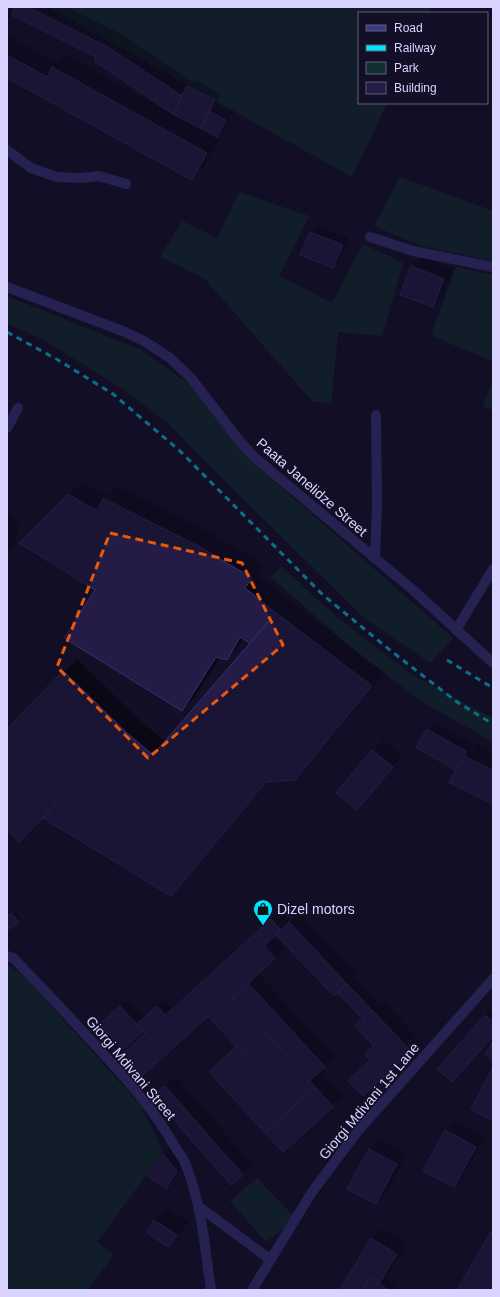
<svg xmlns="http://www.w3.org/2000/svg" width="500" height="1297" font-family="Helvetica,sans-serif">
	<rect width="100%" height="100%" fill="#130f26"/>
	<g fill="#12302f">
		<polygon points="48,7 432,7 429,13 359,13 359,103 387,103 352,177"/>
		<polygon points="400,177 493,211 493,261 421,246 374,226"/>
		<polygon points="239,192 309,216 279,276 332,303 363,244 403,263 382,336 338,332 331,404 312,401 204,278 160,257 182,221 217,238"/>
		<polygon points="456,267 493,275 493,362 431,335"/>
		<polygon points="7,296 141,350 188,383 248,458 453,638 430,663 363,617 208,464 170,425 123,389 42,339 7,323"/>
		<polygon points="493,378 493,410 483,407"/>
		<polygon points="281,567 337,617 412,675 493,718 493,742 418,699 354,650 271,577"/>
		<polygon points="7,965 25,977 140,1105 163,1152 97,1242 114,1255 88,1290 7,1290"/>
		<polygon points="257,1178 296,1219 266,1242 230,1201"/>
	</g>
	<g fill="#0007">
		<polygon points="12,7 66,7 121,34 193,82 195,80 221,94 215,104 232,113 224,129 217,136 185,119 184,121 219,140 204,166 192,179 7,77 7,35 58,63 66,55 171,113 172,112 97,56"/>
		<polygon points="318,226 349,238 339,260 333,267 301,254 311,232"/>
		<polygon points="421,257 453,269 443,296 433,306 411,267"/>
		<polygon points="82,482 107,496 117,486 213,534 264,565 257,575 385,673 308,766 295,779 268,781 183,882 171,894 43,817 7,829 7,730 77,659 139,720 166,742 251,643 244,638 239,646 226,659 220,657 195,697 182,710 96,589 21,543"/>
		<polygon points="7,513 18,524 16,546 7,555"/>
		<polygon points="435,722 473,745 469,753 478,743 493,751 493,802 459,765 455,769 418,747 428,729"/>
		<polygon points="383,740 402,756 356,809 337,793"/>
		<polygon points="281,910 291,921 299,913 356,973 353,977 379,1004 383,1001 420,1041 410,1051 371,1060 375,1045 364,1019 338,992 334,995 276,933 273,935 285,948 258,973 334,1056 322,1068 328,1074 322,1080 323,1081 326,1078 342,1096 283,1151 237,1046 209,1014 124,1055 146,1033 143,1029 108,1017 127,1000 144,1018 164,1000 172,1009"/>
		<polygon points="15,911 21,918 10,928 7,924 7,918"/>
		<polygon points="493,1008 493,1036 438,1068 486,1015"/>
		<polygon points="176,1076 252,1164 242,1174 155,1096"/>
		<polygon points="456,1121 485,1136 463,1176 453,1186 446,1131"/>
		<polygon points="380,1139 407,1154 386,1193 376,1203 370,1149"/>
		<polygon points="170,1148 184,1164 173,1181 166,1187 149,1175 163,1154"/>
		<polygon points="167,1207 189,1222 181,1233 168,1246 147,1232 154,1220"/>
		<polygon points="381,1229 407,1244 389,1273 385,1277 396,1284 392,1290 341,1290 371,1239"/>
	</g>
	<g fill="#241b47" stroke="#3b2d73">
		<polygon points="10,7 28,7 108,47 182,96 173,114 94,61 96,57 12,15 15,9"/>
		<polygon points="7,55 47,77 52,67 207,153 192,180 7,78"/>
		<polygon points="187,86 215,100 201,128 173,114"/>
		<polygon points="210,111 226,120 217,137 201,128"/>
		<polygon points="310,232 343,245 333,268 300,255"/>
		<polygon points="411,266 444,279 433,307 400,295"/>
		<polygon points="68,494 97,511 103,498 200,547 252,578 245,588 276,613 250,643 240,637 227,660 216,657 182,711 64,638 95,590 19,543"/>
		<polygon points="276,613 372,686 295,780 266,782 171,896 43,818 126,732 153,755"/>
		<polygon points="63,671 126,732 19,842 7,830 7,729"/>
		<polygon points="427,729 467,752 455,770 416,747"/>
		<polygon points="372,750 393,767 357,810 336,793"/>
		<polygon points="464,756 493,770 493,804 449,782"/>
		<polygon points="11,913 19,922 10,929 7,926 7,917"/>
		<polygon points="271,919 281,930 264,946 275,958 233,997 211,974"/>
		<polygon points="289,922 347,984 334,996 276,935"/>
		<polygon points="211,974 267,1034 244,1055 208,1016 142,1076 122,1055"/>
		<polygon points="248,983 325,1067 309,1081 233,997"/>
		<polygon points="347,984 372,1010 363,1019 338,993"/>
		<polygon points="120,1006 143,1031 123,1049 100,1024"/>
		<polygon points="157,1006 165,1015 145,1034 137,1024"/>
		<polygon points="372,1010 411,1051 363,1096 348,1081 370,1060 365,1054 374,1046 355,1026"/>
		<polygon points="485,1015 493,1021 493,1036 452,1082 437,1069"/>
		<polygon points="267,1034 315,1087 265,1133 209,1072 237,1046 244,1055"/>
		<polygon points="493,1041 493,1060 485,1055"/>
		<polygon points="493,1068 493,1121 471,1109"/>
		<polygon points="165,1086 243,1175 231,1185 153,1096"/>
		<polygon points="315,1087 333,1107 283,1152 265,1133"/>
		<polygon points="445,1130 476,1147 454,1187 423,1171"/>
		<polygon points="369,1149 397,1164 376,1204 347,1189"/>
		<polygon points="163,1154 177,1171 166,1189 147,1175"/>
		<polygon points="154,1220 177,1235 168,1247 146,1232"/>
		<polygon points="493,1229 493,1290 457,1290"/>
		<polygon points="371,1238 397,1254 379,1284 369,1278 362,1290 340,1290"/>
		<polygon points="369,1278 389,1290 362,1290"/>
	</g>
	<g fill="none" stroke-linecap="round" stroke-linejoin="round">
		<g stroke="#3d3a85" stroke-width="10">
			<polyline points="7,150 31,168 57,177 82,178 99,176 126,184"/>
			<polyline points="370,237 413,251 493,267"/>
			<polyline points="7,287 125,332 144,341 170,358 191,378 238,439 253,456 413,590 493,663"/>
			<polyline points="7,428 18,408"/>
			<polyline points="375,559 377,504 376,415"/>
			<polyline points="456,630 493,569"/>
			<path d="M7,956l6,2c32,32 63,66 94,100 25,28 50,56 68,89 4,6 10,13 12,21 15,39 18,81 24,122"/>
			<polyline points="198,1206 271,1260"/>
			<polyline points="252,1290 312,1192 357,1132 493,979"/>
		</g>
		<g stroke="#00e5ff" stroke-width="3" stroke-dasharray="6 5" stroke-linecap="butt">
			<polyline points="7,332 58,360 113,394 180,451 323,595 391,651 457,702 493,724"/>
			<polyline points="447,660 493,688"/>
		</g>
	</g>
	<path d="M0 0H500V1297H0ZM110,533l132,30 41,82 -135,113 -91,-91z" fill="#130f26" fill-opacity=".55" fill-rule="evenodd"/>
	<path fill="none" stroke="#e8590c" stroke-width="3" stroke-dasharray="8 5" stroke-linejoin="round" d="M110,533l132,30 41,82 -135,113 -91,-91z"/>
	<defs>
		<g id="shop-pin" transform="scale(1)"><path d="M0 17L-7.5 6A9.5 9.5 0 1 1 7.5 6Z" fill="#00e5ff" stroke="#130f26"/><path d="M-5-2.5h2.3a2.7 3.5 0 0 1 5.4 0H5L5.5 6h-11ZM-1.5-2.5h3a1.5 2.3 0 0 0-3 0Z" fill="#111"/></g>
	</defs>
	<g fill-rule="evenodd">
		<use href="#shop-pin" x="263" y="909"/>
	</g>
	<g text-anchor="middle" stroke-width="3" stroke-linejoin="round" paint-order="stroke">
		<g font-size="14" fill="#d9d4ff" stroke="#130f26">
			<text transform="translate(312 487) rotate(41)" y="5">Paata Janelidze Street</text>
			<text transform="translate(131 1068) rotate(50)" y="5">Giorgi Mdivani Street</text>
			<text transform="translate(369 1101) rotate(-50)" y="5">Giorgi Mdivani 1st Lane</text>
		</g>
		<g font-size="14" fill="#d9d4ff" stroke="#130f26" text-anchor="start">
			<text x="277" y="914">Dizel motors</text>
		</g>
	</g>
	<rect width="500" height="1297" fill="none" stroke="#d9d4ff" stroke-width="16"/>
	<rect x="358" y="12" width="130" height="92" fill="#130f26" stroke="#625e7d"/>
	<rect x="366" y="25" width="20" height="6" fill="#3d3a85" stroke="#625e7d"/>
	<text x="394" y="32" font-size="12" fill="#d9d4ff">Road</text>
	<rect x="366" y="45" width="20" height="6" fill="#00e5ff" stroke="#625e7d"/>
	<text x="394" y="52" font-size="12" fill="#d9d4ff">Railway</text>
	<rect x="366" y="62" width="20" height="12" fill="#12302f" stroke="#625e7d"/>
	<text x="394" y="72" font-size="12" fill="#d9d4ff">Park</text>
	<rect x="366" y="82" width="20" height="12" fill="#241b47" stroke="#625e7d"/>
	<text x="394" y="92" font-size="12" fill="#d9d4ff">Building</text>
</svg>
